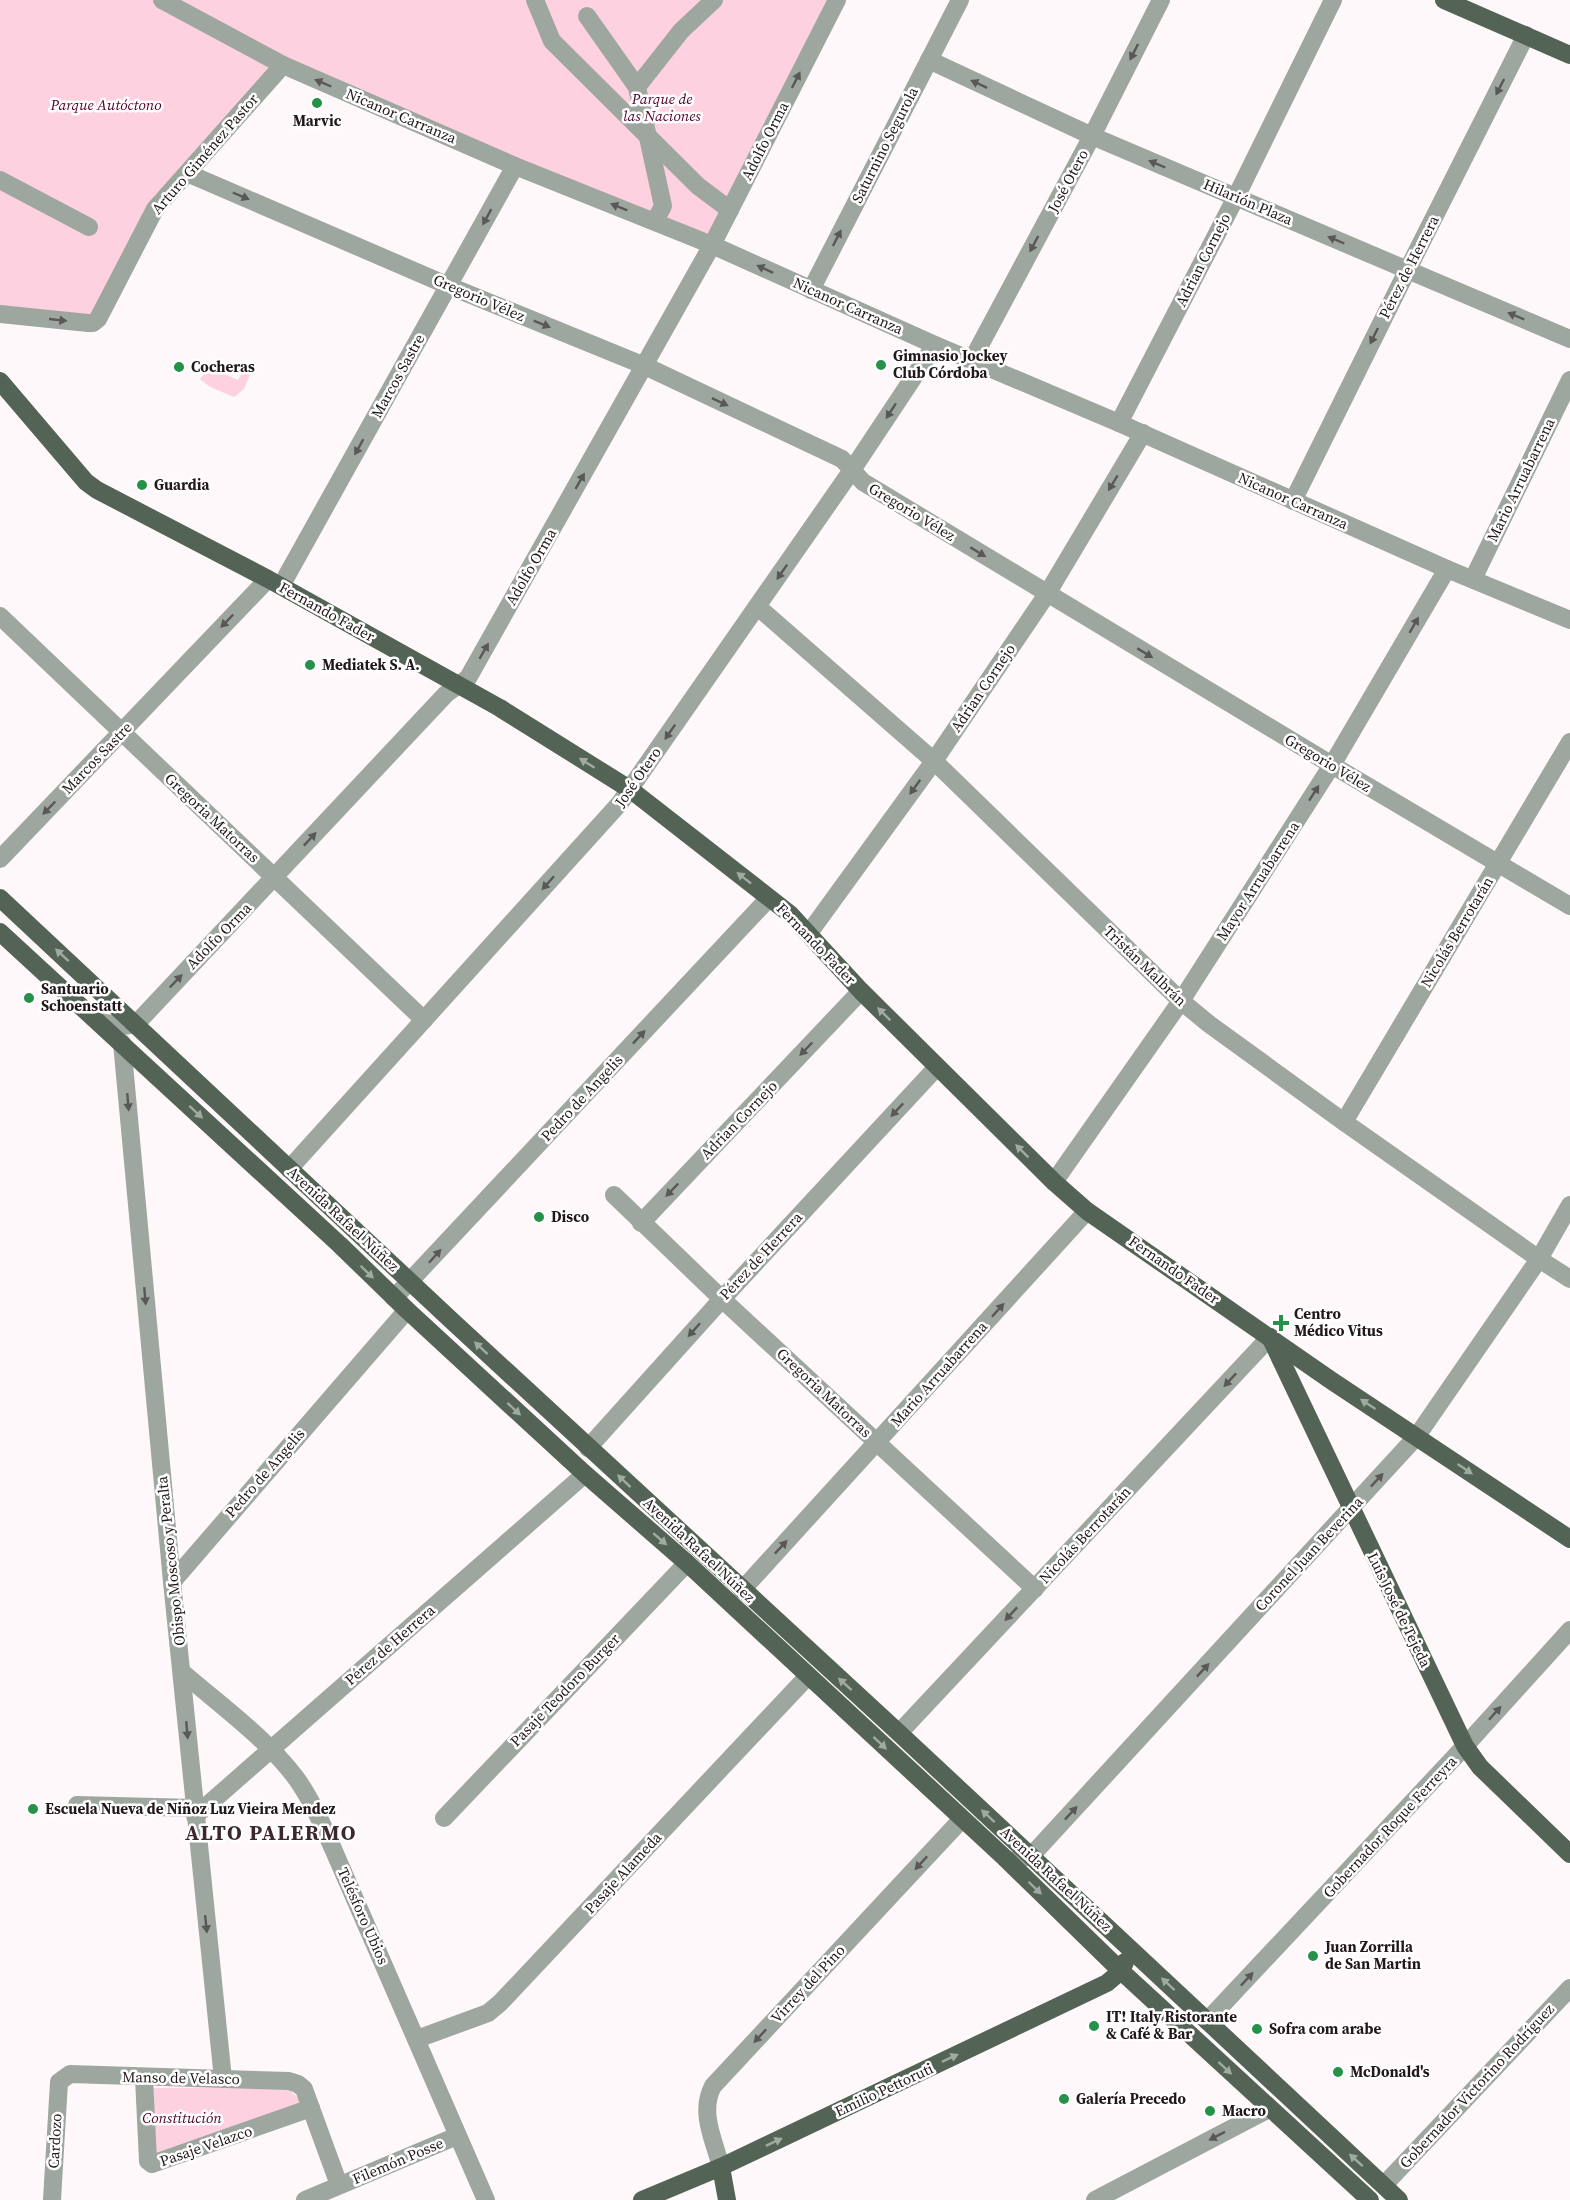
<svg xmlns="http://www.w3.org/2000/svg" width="1570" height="2200" font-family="'Source Serif 4',serif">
	<rect width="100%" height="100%" fill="#fff8fa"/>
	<g fill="#fdd1e0">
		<polygon points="0,0 837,0 712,245 283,65 155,209 88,323 0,314"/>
		<polygon points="248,362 254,365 244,389 234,397 210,387 200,379 209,367 238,380"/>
		<polygon points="287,2087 306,2106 154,2158 147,2088"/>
	</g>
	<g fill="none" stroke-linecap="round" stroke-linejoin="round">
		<g stroke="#9ea79f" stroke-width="18">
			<polyline points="162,0 283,65 515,166 712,245 935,345 1119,423 1447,569 1570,620"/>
			<polyline points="535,0 552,41 698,186 730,210"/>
			<polyline points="587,16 637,87 663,206 655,221"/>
			<polyline points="929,60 1092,136 1570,339"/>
			<polyline points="637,87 681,31 714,0"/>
			<polyline points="187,173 449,286 645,366 842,459 863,482 1332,765 1570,906"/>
			<polyline points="0,180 89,227"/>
			<polyline points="811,290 960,0"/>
			<polyline points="0,314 88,323 93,323 98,319 155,209 283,65"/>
			<polyline points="972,360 1092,136 1161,0"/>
			<polyline points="1119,423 1236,197 1333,0"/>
			<polyline points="1293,501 1407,271 1526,35"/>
			<polyline points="1473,579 1570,380"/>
			<polyline points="281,586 515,166"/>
			<polyline points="758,607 934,761 1181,1001 1209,1024 1344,1122 1539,1259 1570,1279"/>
			<polyline points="0,616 424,1020"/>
			<polyline points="0,859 268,579"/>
			<polyline points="809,933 934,761 1047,594 1143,433"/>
			<polyline points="99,1022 123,1026 136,1024 446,694 468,678 712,245 837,0"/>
			<polyline points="122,1043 172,1582 223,2079"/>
			<polyline points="1344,1122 1570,742"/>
			<polyline points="289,1169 620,803 852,470 935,345"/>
			<polyline points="1054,1182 1181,1001 1332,765 1447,569"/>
			<polyline points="614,1195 722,1299 1035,1589"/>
			<polyline points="641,1223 861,991"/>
			<polyline points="394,1298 769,898"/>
			<polyline points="588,1448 722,1299 937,1067"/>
			<polyline points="172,1582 407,1310"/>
			<polyline points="742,1590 1087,1211"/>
			<path d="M182,1672c38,33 84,66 114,106 16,22 27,48 38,73l152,349"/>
			<polyline points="899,1733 1270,1337"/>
			<polyline points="77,1805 194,1808"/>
			<polyline points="195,1816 585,1474"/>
			<polyline points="444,1818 687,1563"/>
			<polyline points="1017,1859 1031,1856 1417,1436 1539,1259 1570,1205"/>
			<polyline points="1207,2021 1465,1746 1570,1630"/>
			<polyline points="417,2039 488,2013 500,2003 808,1676"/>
			<polyline points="144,2078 148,2161 152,2164 311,2108"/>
			<path d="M721,2167c-7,-27 -22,-55 -8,-81l248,-266"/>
			<polyline points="1384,2185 1570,1988"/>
			<polyline points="52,2200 59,2082 70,2074 289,2081 298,2084 304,2089 339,2185"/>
			<polyline points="305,2200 457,2136"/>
			<polyline points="1095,2200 1269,2109"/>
		</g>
		<g stroke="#536456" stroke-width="18">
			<polyline points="1444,0 1570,55"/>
			<polyline points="0,381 86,482 97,490 268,579 500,708 631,790 790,914 861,991 1054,1182 1087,1211 1332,1381 1570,1539"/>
			<polyline points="0,898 451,1320 899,1733 1399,2200"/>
			<polyline points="0,932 340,1245 407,1310 585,1474 687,1563 1005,1858 1121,1971 1370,2200"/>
			<polyline points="1270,1337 1465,1746 1480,1767 1570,1854"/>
			<polyline points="721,2167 727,2200"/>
			<polyline points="642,2200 721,2167 1107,1983 1121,1971 1125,1962"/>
		</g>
	</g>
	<defs><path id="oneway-solid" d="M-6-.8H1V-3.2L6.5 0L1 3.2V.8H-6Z" transform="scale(1.5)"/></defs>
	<g fill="#5a5857">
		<use href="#oneway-solid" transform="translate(1134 52) rotate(117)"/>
		<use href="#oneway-solid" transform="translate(796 80) rotate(-63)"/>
		<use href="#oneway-solid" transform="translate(323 83) rotate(-157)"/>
		<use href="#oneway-solid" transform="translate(979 84) rotate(-155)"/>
		<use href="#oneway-solid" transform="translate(1500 87) rotate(117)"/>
		<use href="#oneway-solid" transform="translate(1157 164) rotate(-157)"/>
		<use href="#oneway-solid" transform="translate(241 196) rotate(23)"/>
		<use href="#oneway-solid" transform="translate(619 207) rotate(-158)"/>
		<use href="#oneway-solid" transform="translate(487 217) rotate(119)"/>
		<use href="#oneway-solid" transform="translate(837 238) rotate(-63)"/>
		<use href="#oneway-solid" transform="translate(1336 240) rotate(-157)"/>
		<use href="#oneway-solid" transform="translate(1034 244) rotate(118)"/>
		<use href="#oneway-solid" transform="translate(765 269) rotate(-155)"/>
		<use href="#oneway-solid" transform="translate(1516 316) rotate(-157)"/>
		<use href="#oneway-solid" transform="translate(58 320) rotate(6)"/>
		<use href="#oneway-solid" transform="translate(542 324) rotate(22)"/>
		<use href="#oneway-solid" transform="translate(1374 336) rotate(116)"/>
		<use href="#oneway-solid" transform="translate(720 402) rotate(25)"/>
		<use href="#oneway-solid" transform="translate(891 411) rotate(123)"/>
		<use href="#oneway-solid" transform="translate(359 447) rotate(119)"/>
		<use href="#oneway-solid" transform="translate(580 481) rotate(-60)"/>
		<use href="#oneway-solid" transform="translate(1113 483) rotate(121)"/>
		<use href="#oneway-solid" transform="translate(978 552) rotate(31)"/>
		<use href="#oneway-solid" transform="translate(782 572) rotate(125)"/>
		<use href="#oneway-solid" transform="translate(227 621) rotate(134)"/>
		<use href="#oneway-solid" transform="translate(1414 625) rotate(-60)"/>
		<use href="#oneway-solid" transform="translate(484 651) rotate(-60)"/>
		<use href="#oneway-solid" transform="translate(1145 653) rotate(31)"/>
		<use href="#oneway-solid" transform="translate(670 732) rotate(125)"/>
		<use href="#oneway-solid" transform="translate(915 787) rotate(126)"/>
		<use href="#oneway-solid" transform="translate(1314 793) rotate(-57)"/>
		<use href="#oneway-solid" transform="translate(49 808) rotate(134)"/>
		<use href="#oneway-solid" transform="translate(310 839) rotate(-47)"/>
		<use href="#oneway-solid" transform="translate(548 883) rotate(132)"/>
		<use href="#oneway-solid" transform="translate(176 981) rotate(-46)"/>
		<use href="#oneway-solid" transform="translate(639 1037) rotate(-47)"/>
		<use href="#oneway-solid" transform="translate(806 1049) rotate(134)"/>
		<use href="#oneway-solid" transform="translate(128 1102) rotate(85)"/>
		<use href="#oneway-solid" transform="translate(897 1110) rotate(133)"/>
		<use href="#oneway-solid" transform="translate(672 1190) rotate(134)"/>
		<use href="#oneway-solid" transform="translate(435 1256) rotate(-48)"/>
		<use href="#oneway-solid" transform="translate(145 1296) rotate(85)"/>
		<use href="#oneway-solid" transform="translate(998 1310) rotate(-48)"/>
		<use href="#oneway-solid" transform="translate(694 1330) rotate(132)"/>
		<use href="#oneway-solid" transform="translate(1230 1380) rotate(133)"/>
		<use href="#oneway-solid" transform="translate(1377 1480) rotate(-47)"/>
		<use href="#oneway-solid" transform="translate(781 1547) rotate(-47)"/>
		<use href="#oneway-solid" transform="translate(1011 1614) rotate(133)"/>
		<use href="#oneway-solid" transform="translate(1203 1670) rotate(-47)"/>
		<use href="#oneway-solid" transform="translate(1495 1713) rotate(-48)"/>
		<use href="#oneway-solid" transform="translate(187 1730) rotate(85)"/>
		<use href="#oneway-solid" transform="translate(1071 1813) rotate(-47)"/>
		<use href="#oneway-solid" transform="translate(921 1863) rotate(133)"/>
		<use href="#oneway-solid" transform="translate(206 1924) rotate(84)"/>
		<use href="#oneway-solid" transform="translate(1247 1979) rotate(-47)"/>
		<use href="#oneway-solid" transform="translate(760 2036) rotate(133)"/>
		<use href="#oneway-solid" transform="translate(1217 2136) rotate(153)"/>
	</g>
	<g fill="#a0aaa2">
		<use href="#oneway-solid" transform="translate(587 763) rotate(-148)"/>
		<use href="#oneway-solid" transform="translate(744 878) rotate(-142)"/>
		<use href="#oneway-solid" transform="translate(62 955) rotate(-137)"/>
		<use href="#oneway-solid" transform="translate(884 1014) rotate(-135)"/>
		<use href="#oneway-solid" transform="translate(196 1112) rotate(43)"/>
		<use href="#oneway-solid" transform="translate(1022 1151) rotate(-135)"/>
		<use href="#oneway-solid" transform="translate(367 1272) rotate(44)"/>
		<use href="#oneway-solid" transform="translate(481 1348) rotate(-137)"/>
		<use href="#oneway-solid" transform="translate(1368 1404) rotate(-147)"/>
		<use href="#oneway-solid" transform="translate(514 1409) rotate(43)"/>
		<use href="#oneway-solid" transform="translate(1465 1469) rotate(34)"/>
		<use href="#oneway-solid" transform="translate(624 1481) rotate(-137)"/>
		<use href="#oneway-solid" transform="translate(660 1539) rotate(41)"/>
		<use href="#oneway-solid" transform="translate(845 1684) rotate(-138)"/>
		<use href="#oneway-solid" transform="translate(880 1743) rotate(43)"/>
		<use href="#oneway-solid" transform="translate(988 1816) rotate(-137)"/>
		<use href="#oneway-solid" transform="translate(1035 1888) rotate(44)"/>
		<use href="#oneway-solid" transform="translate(1168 1984) rotate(-137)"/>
		<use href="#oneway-solid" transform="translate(950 2058) rotate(-25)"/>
		<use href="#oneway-solid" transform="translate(1225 2068) rotate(43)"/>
		<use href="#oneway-solid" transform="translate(774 2142) rotate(-25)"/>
		<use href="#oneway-solid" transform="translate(1356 2160) rotate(-138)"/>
	</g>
	<g fill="#269148" stroke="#fff" stroke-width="2">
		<circle cx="317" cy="103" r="6"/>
		<circle cx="881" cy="365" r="6"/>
		<circle cx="179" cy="367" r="6"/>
		<circle cx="142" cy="485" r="6"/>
		<circle cx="310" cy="665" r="6"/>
		<circle cx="29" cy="998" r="6"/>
		<circle cx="539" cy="1217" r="6"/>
		<path d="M1278 1314h6v6h6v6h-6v6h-6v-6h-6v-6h6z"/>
		<circle cx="33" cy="1809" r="6"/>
		<circle cx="1313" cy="1956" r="6"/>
		<circle cx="1094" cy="2026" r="6"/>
		<circle cx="1257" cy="2029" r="6"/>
		<circle cx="1338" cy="2072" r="6"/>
		<circle cx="1064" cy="2099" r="6"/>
		<circle cx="1210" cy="2111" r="6"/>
	</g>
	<g text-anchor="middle" stroke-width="5" stroke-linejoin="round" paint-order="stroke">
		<g font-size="15" font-style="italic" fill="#55002e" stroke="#fff">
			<text x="662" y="104">Parque de<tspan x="662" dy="17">las Naciones</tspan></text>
			<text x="106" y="110">Parque Autóctono</text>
			<text x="182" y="2123">Constitución</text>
		</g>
		<g font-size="15" fill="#22181c" stroke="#fff">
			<text transform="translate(401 116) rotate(23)" y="5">Nicanor Carranza</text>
			<text transform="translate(765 141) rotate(-63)" y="5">Adolfo Orma</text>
			<text transform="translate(885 145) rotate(-63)" y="5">Saturnino Segurola</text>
			<text transform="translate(205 154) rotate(-49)" y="5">Arturo Giménez Pastor</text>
			<text transform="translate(1068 181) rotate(-62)" y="5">José Otero</text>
			<text transform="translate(1248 202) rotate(23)" y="5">Hilarión Plaza</text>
			<text transform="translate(1203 260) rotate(-63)" y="5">Adrian Cornejo</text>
			<text transform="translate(1409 267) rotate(-63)" y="5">Pérez de Herrera</text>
			<text transform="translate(479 298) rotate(23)" y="5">Gregorio Vélez</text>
			<text transform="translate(848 306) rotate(24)" y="5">Nicanor Carranza</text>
			<text transform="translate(398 376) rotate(-61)" y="5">Marcos Sastre</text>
			<text transform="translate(1521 480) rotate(-64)" y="5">Mario Arruabarrena</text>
			<text transform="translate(1293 501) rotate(24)" y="5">Nicanor Carranza</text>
			<text transform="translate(912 512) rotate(31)" y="5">Gregorio Vélez</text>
			<text transform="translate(531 567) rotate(-60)" y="5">Adolfo Orma</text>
			<text transform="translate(327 612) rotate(29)" y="5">Fernando Fader</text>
			<text transform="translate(983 688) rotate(-56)" y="5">Adrian Cornejo</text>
			<text transform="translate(97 758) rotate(-46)" y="5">Marcos Sastre</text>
			<text transform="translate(1328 763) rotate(31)" y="5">Gregorio Vélez</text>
			<text transform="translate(638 777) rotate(-55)" y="5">José Otero</text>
			<text transform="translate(212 818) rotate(43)" y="5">Gregoria Matorras</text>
			<text transform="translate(1258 881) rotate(-57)" y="5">Mayor Arruabarrena</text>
			<text transform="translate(1457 932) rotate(-59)" y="5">Nicolás Berrotarán</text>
			<text transform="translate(219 936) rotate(-46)" y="5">Adolfo Orma</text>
			<text transform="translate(816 944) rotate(46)" y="5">Fernando Fader</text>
			<text transform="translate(1145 966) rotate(44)" y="5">Tristán Malbrán</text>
			<text transform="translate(582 1098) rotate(-47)" y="5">Pedro de Angelis</text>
			<text transform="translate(739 1120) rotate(-46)" y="5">Adrian Cornejo</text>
			<text transform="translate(343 1219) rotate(43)" y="5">Avenida Rafael Núñez</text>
			<text transform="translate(761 1256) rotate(-47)" y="5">Pérez de Herrera</text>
			<text transform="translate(1174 1270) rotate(35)" y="5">Fernando Fader</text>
			<text transform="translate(939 1374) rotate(-48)" y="5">Mario Arruabarrena</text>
			<text transform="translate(824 1393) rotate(43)" y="5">Gregoria Matorras</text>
			<text transform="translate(265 1473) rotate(-49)" y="5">Pedro de Angelis</text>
			<text transform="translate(1085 1535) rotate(-47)" y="5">Nicolás Berrotarán</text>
			<text transform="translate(699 1550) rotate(43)" y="5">Avenida Rafael Núñez</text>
			<text transform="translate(1309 1554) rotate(-47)" y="5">Coronel Juan Beverina</text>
			<text transform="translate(171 1561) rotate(-96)" y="5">Obispo Moscoso y Peralta</text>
			<text transform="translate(1399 1610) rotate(64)" y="5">Luis José de Tejeda</text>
			<text transform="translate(390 1645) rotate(-41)" y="5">Pérez de Herrera</text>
			<text transform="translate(565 1690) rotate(-46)" y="5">Pasaje Teodoro Burger</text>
			<text transform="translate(1390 1827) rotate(-47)" y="5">Gobernador Roque Ferreyra</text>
			<text transform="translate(623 1873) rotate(-47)" y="5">Pasaje Alameda</text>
			<text transform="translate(1056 1879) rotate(43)" y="5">Avenida Rafael Núñez</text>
			<text transform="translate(363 1916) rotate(66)" y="5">Telésforo Ubios</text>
			<text transform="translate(808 1984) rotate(-47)" y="5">Virrey del Pino</text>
			<text transform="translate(181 2078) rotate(1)" y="5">Manso de Velasco</text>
			<text transform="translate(1477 2086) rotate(-47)" y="5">Gobernador Victorino Rodríguez</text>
			<text transform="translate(884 2090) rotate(-25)" y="5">Emilio Pettoruti</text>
			<text transform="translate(55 2141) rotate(-87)" y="5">Cardozo</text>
			<text transform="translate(206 2146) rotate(-19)" y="5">Pasaje Velazco</text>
			<text transform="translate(398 2161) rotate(-23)" y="5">Filemón Posse</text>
		</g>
		<g font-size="15" font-weight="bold" fill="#22181c" stroke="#fff" text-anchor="start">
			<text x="317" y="126" text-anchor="middle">Marvic</text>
			<text x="893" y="361">Gimnasio Jockey<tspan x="893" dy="17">Club Córdoba</tspan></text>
			<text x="191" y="372">Cocheras</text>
			<text x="154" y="490">Guardia</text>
			<text x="322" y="670">Mediatek S. A.</text>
			<text x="41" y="994">Santuario<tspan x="41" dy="17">Schoenstatt</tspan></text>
			<text x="551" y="1222">Disco</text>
			<text x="1294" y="1319">Centro<tspan x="1294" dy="17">Médico Vitus</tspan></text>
			<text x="45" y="1814">Escuela Nueva de Niñoz Luz Vieira Mendez</text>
			<text x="1325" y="1952">Juan Zorrilla<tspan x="1325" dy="17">de San Martin</tspan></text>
			<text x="1106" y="2022">IT! Italy Ristorante<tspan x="1106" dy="17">&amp; Café &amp; Bar</tspan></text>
			<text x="1269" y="2034">Sofra com arabe</text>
			<text x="1350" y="2077">McDonald's</text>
			<text x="1076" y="2104">Galería Precedo</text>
			<text x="1222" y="2116">Macro</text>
		</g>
		<g font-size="21" font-weight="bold" letter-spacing="1.5" fill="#3d272f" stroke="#fff">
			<text x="271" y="1840">ALTO PALERMO</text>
		</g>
	</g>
</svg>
